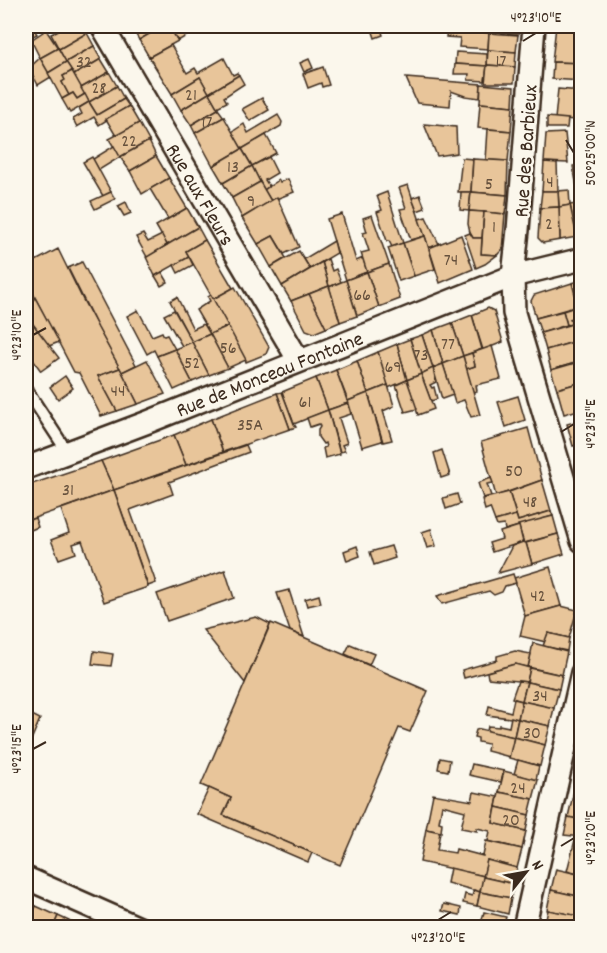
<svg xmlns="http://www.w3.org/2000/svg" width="607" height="953" font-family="Dekko,sans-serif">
	<rect width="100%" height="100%" fill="#fbf7ec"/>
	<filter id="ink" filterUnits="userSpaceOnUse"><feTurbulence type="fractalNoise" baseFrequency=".0167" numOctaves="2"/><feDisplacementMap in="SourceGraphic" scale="12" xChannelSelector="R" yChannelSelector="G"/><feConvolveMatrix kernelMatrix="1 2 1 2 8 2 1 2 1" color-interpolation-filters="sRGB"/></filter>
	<g filter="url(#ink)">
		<g fill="#e8c59a" stroke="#3b2a1e" stroke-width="1.5">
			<polygon points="26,26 32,26 37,34 29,38"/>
			<polygon points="66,26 82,26 87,33 59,49 51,34"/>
			<polygon points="131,26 163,26 139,40"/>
			<polygon points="163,26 169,26 178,41 149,57 139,40"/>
			<polygon points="169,26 199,26 200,28 178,41"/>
			<polygon points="371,26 380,26 383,35 375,38"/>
			<polygon points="455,26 486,26 486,33 454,30"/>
			<polygon points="486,26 518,26 518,35 486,33"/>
			<polygon points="556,26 582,26 582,63 552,62"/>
			<polygon points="447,28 489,33 488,49 459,47 460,38 446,37"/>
			<polygon points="46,30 58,48 40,58 31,40"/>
			<polygon points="87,33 94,46 66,62 59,49"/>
			<polygon points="489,33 518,35 516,52 488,50"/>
			<polygon points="171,45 187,73 195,68 198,73 224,58 233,75 237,73 239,75 209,93 200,77 172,94 149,57"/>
			<polygon points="94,46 101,59 74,75 66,62"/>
			<polygon points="58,48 66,62 48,73 40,58"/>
			<polygon points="488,50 516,52 515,67 487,65"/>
			<polygon points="456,52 487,54 487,66 455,64"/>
			<polygon points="40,58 51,77 38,85 29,68"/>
			<polygon points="101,59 109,72 81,88 74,75"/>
			<polygon points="309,59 313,68 304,72 300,63"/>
			<polygon points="66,62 72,71 63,76 65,80 62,82 69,95 62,99 48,73"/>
			<polygon points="553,62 582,63 582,81 552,79"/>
			<polygon points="455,64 487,66 485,81 468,80 469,74 454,74"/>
			<polygon points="487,65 515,67 514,83 485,83"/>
			<polygon points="323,67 329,85 322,87 321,83 308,88 303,74"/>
			<polygon points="72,71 85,94 77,99 73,93 69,95 62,82 65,80 63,76"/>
			<polygon points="109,72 117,86 89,102 81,88"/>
			<polygon points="239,75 244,84 224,97 227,102 217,107 209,93"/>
			<polygon points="200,77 209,93 181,110 172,94"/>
			<polygon points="406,78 481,84 480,98 465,96 451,91 450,106 417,103"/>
			<polygon points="481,84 514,87 513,106 480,103"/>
			<polygon points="117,86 124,99 97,115 89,102"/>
			<polygon points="558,89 582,91 582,120 555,119"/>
			<polygon points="73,93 77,99 85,94 89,102 70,113 62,99"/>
			<polygon points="209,93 218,109 191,125 181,110"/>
			<polygon points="262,98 269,110 250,121 242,109"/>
			<polygon points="124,99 129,106 99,125 94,117 77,127 73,119 82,114 79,108 89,102 97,115"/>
			<polygon points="480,103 513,106 511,131 478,128"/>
			<polygon points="129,106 139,123 116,136 106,119"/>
			<polygon points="218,109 224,117 195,133 191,125"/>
			<polygon points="278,115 282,122 281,126 242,149 232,132 244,124 248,133"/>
			<polygon points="224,117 242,149 213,166 195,133"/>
			<polygon points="547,117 568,119 567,128 547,128"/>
			<polygon points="139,123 149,141 120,157 109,139"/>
			<polygon points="424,124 456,127 457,153 437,156"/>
			<polygon points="488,129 511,131 508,161 486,160"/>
			<polygon points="565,133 568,163 544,162 546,134"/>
			<polygon points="266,135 276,153 252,166 242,149"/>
			<polygon points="149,141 156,156 130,171 120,157"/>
			<polygon points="114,146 120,157 99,170 93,159"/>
			<polygon points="242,149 252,166 223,183 213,166"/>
			<polygon points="156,156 169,178 142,194 130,171"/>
			<polygon points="92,157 111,192 103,196 83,162"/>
			<polygon points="269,157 277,173 265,180 269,186 264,190 252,166"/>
			<polygon points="462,158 473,159 471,192 458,192"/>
			<polygon points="473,159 508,161 507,195 471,192"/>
			<polygon points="544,162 557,163 558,191 542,191"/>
			<polygon points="582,164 582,203 580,203 573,166"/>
			<polygon points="252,166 260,182 232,198 223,183"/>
			<polygon points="169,178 187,208 168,219 150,189"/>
			<polygon points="288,179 294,192 271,201 264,190 279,180 280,182"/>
			<polygon points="260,182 271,201 242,218 232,198"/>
			<polygon points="408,185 425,236 411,240 400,209 406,208 399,188"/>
			<polygon points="569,190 570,205 559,207 558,191"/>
			<polygon points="542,191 558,191 559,207 540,208"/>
			<polygon points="111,192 115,199 95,209 91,201"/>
			<polygon points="387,192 403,243 392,247 389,241 387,241 377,212 382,210 377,196"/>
			<polygon points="461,192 471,192 469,211 460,210"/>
			<polygon points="471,192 507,195 505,214 469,211"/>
			<polygon points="420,195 425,208 417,211 412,198"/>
			<polygon points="277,197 299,247 284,254 273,236 258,244 242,218"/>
			<polygon points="126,202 131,213 124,216 118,206"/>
			<polygon points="582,203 582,236 577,237 570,205"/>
			<polygon points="570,205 577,237 560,240 559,207"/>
			<polygon points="559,207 560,240 543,243 538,238 540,208"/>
			<polygon points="187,208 198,227 167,245 156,226"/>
			<polygon points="469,211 484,212 482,238 473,238 470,233 468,224"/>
			<polygon points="484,212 505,214 502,250 497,255 481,254"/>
			<polygon points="342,214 356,261 363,258 367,272 346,280 327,219"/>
			<polygon points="372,215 389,264 367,272 361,253 369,251 363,233 367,232 363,218"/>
			<polygon points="426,217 439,244 429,248 419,219"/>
			<polygon points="198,227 205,240 186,251 189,257 155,276 146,257"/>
			<polygon points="470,233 473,238 482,238 481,254 497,255 485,264 476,268 465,235"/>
			<polygon points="143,234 148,242 162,235 167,245 147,257 136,237"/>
			<polygon points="461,235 473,269 440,283 429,248"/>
			<polygon points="273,236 286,258 271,267 258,244"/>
			<polygon points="425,236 435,269 414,276 403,243"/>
			<polygon points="205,240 233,288 213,299 186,251"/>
			<polygon points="334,241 337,253 310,269 304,259"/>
			<polygon points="403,243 414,276 399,281 388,248"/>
			<polygon points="58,249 83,300 120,368 98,376 117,411 101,416 79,373 74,372 26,280 26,266"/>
			<polygon points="299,251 310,269 282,286 271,267"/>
			<polygon points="189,257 193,265 178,273 174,265"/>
			<polygon points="328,259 332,271 336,269 341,282 329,287 322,262"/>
			<polygon points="82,262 136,365 122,372 98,328 68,268"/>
			<polygon points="322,262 329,286 291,301 282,286"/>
			<polygon points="389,264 400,299 379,307 367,272"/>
			<polygon points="162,272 168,282 161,286 155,276"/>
			<polygon points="367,272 379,307 357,316 346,280"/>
			<polygon points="26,280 32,292 59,342 49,346 26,315"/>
			<polygon points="346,280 357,316 340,322 329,287"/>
			<polygon points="582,280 582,314 580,315 572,283"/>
			<polygon points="572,283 578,306 536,318 531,301 534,295"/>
			<polygon points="329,286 340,322 326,328 309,294"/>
			<polygon points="235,287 269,347 266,354 246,362 213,299"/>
			<polygon points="309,294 326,328 314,333 306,330 291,301"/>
			<polygon points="211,295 228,326 210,334 196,310 210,301 208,297"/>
			<polygon points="177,297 193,329 204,324 210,334 192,342 170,301"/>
			<polygon points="578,306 580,315 570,319 572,324 567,325 563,311"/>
			<polygon points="488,308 494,311 503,342 483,350 472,315"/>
			<polygon points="138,310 152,336 162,332 164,336 167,335 175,349 157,356 154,350 147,354 127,316"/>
			<polygon points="174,310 192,342 182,346 164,315"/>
			<polygon points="563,311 567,325 541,333 536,318"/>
			<polygon points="26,315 59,358 41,371 26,350"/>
			<polygon points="472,315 482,349 463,356 452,323"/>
			<polygon points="580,315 582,331 575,333 570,319"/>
			<polygon points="452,323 463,356 443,364 433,330"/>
			<polygon points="572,324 577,341 546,350 541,333"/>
			<polygon points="228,326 246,360 228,368 210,334"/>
			<polygon points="433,330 443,364 433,368 422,335"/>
			<polygon points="210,334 228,368 209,375 192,342"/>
			<polygon points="422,335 433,368 421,374 410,339"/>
			<polygon points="410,339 421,374 407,380 397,344"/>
			<polygon points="577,341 582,361 551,370 546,350"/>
			<polygon points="192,342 209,375 192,382 175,349"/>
			<polygon points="397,344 407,380 388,388 378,352"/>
			<polygon points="492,346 501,379 476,385 477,391 473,392 466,369 475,366 472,353"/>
			<polygon points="175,349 192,382 174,390 157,356"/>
			<polygon points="378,352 388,385 368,393 357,361"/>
			<polygon points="472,353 475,366 466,369 463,356"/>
			<polygon points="463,356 480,415 471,417 464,400 455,403 443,364"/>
			<polygon points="147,360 165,394 138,404 122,372"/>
			<polygon points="357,361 368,393 348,401 336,370"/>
			<polygon points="582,361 582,382 557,389 551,370"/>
			<polygon points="443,364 453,395 442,399 433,368"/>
			<polygon points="120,368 138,404 117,411 98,376"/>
			<polygon points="433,368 436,382 430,385 432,388 434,387 437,399 431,401 421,374"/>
			<polygon points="336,370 348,403 328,410 316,378"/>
			<polygon points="421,374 434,409 418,415 407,380"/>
			<polygon points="65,376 73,388 58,399 50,387"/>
			<polygon points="316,378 328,410 294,424 282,392"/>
			<polygon points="407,380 417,409 405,412 396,385"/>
			<polygon points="582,382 582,409 564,414 557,389"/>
			<polygon points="388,385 394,406 383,411 392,440 383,442 368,393"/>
			<polygon points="282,392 294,424 296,427 290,429 277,393"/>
			<polygon points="277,393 290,429 223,452 211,419"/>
			<polygon points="368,393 382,441 362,447 348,401"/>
			<polygon points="518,396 525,420 506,427 498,402"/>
			<polygon points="348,403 351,414 339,418 347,443 342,445 345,451 340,452 328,410"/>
			<polygon points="328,410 340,454 325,458 323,448 326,447 325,443 323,444 318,437 318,430 320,427 319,424 310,427 307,418"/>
			<polygon points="211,419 223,452 186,465 174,435"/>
			<polygon points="582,420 582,444 573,446 567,424"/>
			<polygon points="528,428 542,480 496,496 481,442"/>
			<polygon points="174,435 186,465 114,490 101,461"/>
			<polygon points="246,445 249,452 169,482 173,494 130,510 156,583 148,586 114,490"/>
			<polygon points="442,450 450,475 441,478 434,453"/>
			<polygon points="101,461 114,490 26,521 26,486"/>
			<polygon points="491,478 493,483 487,484 491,496 483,498 478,483"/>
			<polygon points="542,480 551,511 518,521 509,492"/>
			<polygon points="114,490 148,587 104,602 82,541 73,544 76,553 59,559 51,540 69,533 61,509"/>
			<polygon points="509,492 516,515 495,521 490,508 485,510 482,499"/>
			<polygon points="457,494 460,504 446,509 443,498"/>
			<polygon points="551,511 553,516 505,530 504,525 497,526 495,521 516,515 518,521"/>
			<polygon points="553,516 558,534 524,543 518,525"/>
			<polygon points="35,518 38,527 26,532 26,521"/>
			<polygon points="519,526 523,542 492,552 489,543 502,539 500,532"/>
			<polygon points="431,529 436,546 427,548 422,532"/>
			<polygon points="558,534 564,554 532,564 526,543"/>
			<polygon points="523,542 526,543 532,564 498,573 512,546"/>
			<polygon points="357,546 360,556 347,561 344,551"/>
			<polygon points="391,546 395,558 374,565 370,552"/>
			<polygon points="550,567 561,606 525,616 514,578"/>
			<polygon points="225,570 234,598 167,621 157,594"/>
			<polygon points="513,574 516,583 505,586 502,592 494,595 489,591 442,604 437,596"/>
			<polygon points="289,590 304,637 290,631 277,593"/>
			<polygon points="319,595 321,603 307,606 305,599"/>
			<polygon points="561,606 577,610 569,638 548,633 546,642 520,636 525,616"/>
			<polygon points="256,617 270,624 245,683 203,630"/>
			<polygon points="271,623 428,691 410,732 399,728 340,865 223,815 231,798 201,785"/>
			<polygon points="548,633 569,638 567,651 543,646"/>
			<polygon points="533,643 567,652 562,675 528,667"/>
			<polygon points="350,644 374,654 369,665 345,654"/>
			<polygon points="94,651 113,654 111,666 92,664"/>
			<polygon points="515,651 531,654 528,667 515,664 464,678 462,670 497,660 497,656"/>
			<polygon points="515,664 530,668 527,682 488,678 487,672"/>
			<polygon points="530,668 562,675 559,689 527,682"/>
			<polygon points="518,681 527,682 522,701 512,698"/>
			<polygon points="527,682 559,689 554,708 522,701"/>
			<polygon points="514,699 522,701 518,719 487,715 489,706 511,712"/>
			<polygon points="522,701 554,708 550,726 518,719"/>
			<polygon points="26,712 40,719 26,752"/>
			<polygon points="511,717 518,719 514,737 487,731 488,726 499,727 499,725 509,727"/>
			<polygon points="518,719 550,726 545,745 514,737"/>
			<polygon points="480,729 514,737 510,757 487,751 488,744 478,742 478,738 474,737 476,730"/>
			<polygon points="514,737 545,745 540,766 509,758"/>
			<polygon points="440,758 450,760 448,771 438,769"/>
			<polygon points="518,760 539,766 536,780 514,774"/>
			<polygon points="472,764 504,771 501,782 469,775"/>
			<polygon points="504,771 538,780 533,799 499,792"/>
			<polygon points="578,776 582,777 582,797 573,795"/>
			<polygon points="209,788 231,798 223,815 312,853 308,862 197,814"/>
			<polygon points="474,792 498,797 493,823 526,831 522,849 488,841 490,831 477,828 477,831 461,828 465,811 442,805 439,822 442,823 441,832 426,829 433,794 472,801"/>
			<polygon points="499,792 533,799 529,815 496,807"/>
			<polygon points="573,795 582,797 582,820 568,817"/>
			<polygon points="496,807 529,815 526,831 493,823"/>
			<polygon points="568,817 582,820 582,837 564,835"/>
			<polygon points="426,829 440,832 437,850 455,853 456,849 483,856 486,841 522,849 517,868 487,860 484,876 420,862"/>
			<polygon points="576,836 582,837 582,875 567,871"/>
			<polygon points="487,860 517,868 514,884 483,877"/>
			<polygon points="450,868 484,876 480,892 447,883"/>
			<polygon points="556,869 582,875 582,897 551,890"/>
			<polygon points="483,877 514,884 511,898 480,892"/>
			<polygon points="474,890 480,892 477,906 463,903 465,894 472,896"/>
			<polygon points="551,890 582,897 579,916 547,910"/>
			<polygon points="480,892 511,898 508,914 477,906"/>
			<polygon points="26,902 36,906 26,928"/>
			<polygon points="444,904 461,908 460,915 442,911"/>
			<polygon points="36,906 58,916 53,928 26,928"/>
			<polygon points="582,907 582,922 579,922 577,928 544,928 548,910 579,916"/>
			<polygon points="484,912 506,917 503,928 480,928"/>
			<polygon points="58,916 80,926 79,928 53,928"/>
		</g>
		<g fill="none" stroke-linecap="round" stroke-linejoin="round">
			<g stroke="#3b2a1e" stroke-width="15">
				<polyline id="service" points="26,389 68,453"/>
			</g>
			<g stroke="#3b2a1e" stroke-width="26">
				<g id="minor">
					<path id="s1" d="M102,26l197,335"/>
					<polyline points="534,26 518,230 513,276 514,313 582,541"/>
					<path id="s2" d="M26,468l122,-46 365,-146 69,-17"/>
					<polyline points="26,878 139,928"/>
					<polyline points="524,928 582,673"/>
				</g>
			</g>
			<use href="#service" stroke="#fbf7ec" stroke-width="10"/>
			<use href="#minor" stroke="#fbf7ec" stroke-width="21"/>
		</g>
	</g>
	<path fill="none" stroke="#3b2a1e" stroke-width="2" d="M523,41l13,-8M566,140l8,13M33,335l13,-7M561,432l13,-8M33,749l13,-7M561,846l13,-8M438,920l13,-8"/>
	<g text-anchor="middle" stroke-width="5" stroke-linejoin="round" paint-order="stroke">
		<g font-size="18" fill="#66513d">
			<text x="501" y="66">17</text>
			<text x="84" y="67">32</text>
			<text x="99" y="93">28</text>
			<text x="191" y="100">21</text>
			<text x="207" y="127">17</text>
			<text x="129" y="146">22</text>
			<text x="233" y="172">13</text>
			<text x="550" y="187">4</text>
			<text x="489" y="189">5</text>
			<text x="251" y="206">9</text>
			<text x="549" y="229">2</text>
			<text x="494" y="232">1</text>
			<text x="451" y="265">74</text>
			<text x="362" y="300">66</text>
			<text x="448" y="349">77</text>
			<text x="228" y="353">56</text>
			<text x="421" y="360">73</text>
			<text x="192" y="368">52</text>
			<text x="393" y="372">69</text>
			<text x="118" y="396">44</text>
			<text x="305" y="407">61</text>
			<text x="250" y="430">35A</text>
			<text x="514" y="476">50</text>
			<text x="68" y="495">31</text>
			<text x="530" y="507">48</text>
			<text x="538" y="601">42</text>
			<text x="540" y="701">34</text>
			<text x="532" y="738">30</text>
			<text x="518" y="793">24</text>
			<text x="511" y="825">20</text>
		</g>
		<g font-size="21" fill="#3b2a1e" stroke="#fbf7ec">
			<text transform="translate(525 151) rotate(-86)" y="7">Rue des Barbieux</text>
			<text dy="7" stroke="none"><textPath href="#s1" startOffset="195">Rue aux Fleurs</textPath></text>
			<text dy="7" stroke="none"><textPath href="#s2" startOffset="261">Rue de Monceau Fontaine</textPath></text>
		</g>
	</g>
	<rect width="607" height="953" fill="none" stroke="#fbf7ec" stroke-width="66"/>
	<g transform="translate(526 872) rotate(59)" stroke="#fbf7ec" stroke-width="4.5" paint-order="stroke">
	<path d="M0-4.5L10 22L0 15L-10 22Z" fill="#3b2a1e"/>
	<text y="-9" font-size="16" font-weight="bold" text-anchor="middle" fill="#3b2a1e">N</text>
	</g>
	<rect x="33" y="33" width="541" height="887" fill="none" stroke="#3b2a1e" stroke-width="2"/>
	<g font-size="15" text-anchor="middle" fill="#3b2a1e">
		<text x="536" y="22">4°23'10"E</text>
		<text transform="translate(590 153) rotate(-90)" y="5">50°25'00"N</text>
		<text transform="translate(16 335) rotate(-90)" y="5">4°23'10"E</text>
		<text transform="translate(590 424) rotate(-90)" y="5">4°23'15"E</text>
		<text transform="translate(16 749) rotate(-90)" y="5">4°23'15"E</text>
		<text transform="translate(590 838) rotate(-90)" y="5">4°23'20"E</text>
		<text x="438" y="942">4°23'20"E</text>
	</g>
</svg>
